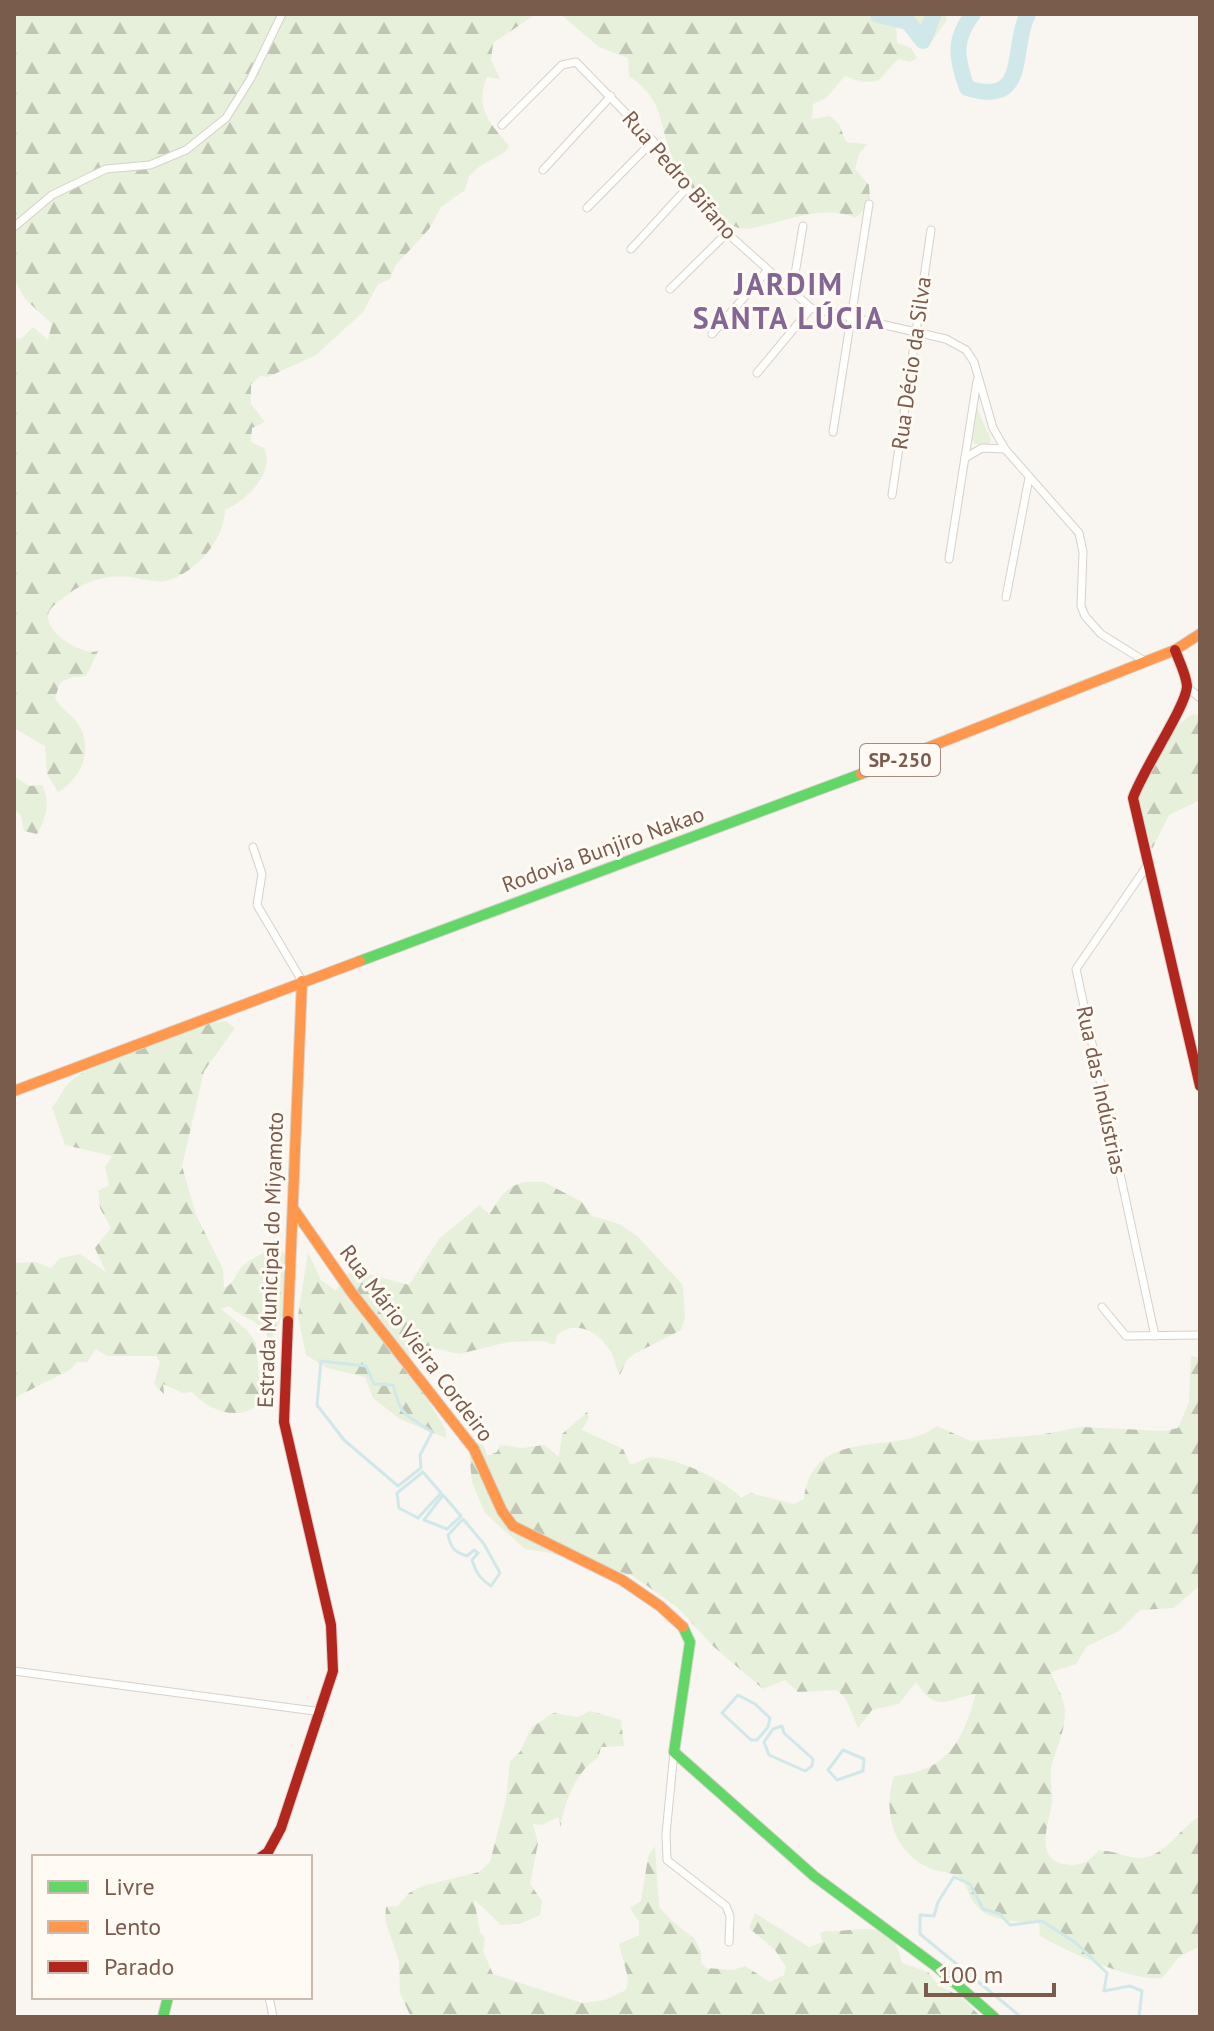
<svg xmlns="http://www.w3.org/2000/svg" width="1214" height="2031" font-family="'PT Sans',sans-serif">
	<defs>
		<pattern id="forest-firs" width="22" height="20" patternUnits="userSpaceOnUse" patternTransform="scale(2)"><rect width="22" height="20" fill="#e7f0db"/><path d="M5 1l3.5 6h-7zM16 11l3.5 6h-7z" fill="#c0c6b4"/></pattern>
		<pattern id="park-tufts" width="24" height="20" patternUnits="userSpaceOnUse" patternTransform="scale(2)"><rect width="24" height="20" fill="#e7f0db"/><path d="M3 7l-1-3M5 7V3M7 7l1-3M15 17l-1-3M17 17v-4M19 17l1-3" fill="none" stroke="#c0c6b4"/></pattern>
	</defs>
	<rect width="100%" height="100%" fill="#f9f5f0"/>
	<g fill="url(#forest-firs)">
		<path d="M14,14h522l-43,29 -2,17 9,19 -13,-2c-13,30 3,46 22,69l-4,6 -25,14 -11,10 -4,14 -24,17 -12,22 -34,37 -5,13 -12,5 -15,28 -47,43 -48,22 -7,-1 -10,8v20l14,18 -13,6 -1,14 13,6c12,25 -19,53 -39,62 -1,30 -29,63 -59,71 -9,2 -21,-2 -30,-3 -28,-5 -53,3 -74,21 -6,5 -15,10 -14,19 1,18 37,38 50,33l-12,25 -14,1 -12,6 -5,15c6,11 14,14 21,23 19,25 7,57 -18,71l-11,-18 -2,-28 -31,-18v-389l8,-1 11,-11 15,13 4,-16 -27,-25 -11,-20z"/>
		<path d="M560,14h385l2,6 -18,25 -27,-22 -6,1 1,19 14,5 6,10 -7,4 -12,-3 -20,22 -17,1 -16,-6 -19,22 -13,6 -1,15 18,-3 9,8 7,18 21,2 -8,10 -4,15 14,16 2,29 -6,-5 -10,9c-39,-19 -100,19 -119,9 -23,-13 -49,-37 -60,-61 -19,-40 -8,-63 -47,-90l-1,-18 -29,-11z"/>
		<path d="M1194,714l6,3v83l-31,15 -17,34c-4,-14 -11,-28 -14,-42 -4,-28 32,-83 56,-93z"/>
		<path d="M14,777l16,9 12,-1c9,16 4,34 -5,49l-13,-3 -3,-15 -7,-8z"/>
		<path d="M226,1021l9,7 -31,43 -22,95 14,49 27,54 1,19c10,-4 10,-12 17,-20 5,-6 28,-19 35,-21l9,7 8,-5 -6,56 -17,38c-7,-24 -26,-23 -41,-37l-8,3 26,21 9,13 5,59c-21,21 -52,9 -69,-10l-9,1 -20,-9 1,10 -10,-10 6,-22 -4,-6h-49l-11,-7 -9,13h-10l-7,8 -56,28v-135l21,-1 16,6 9,-10 20,-4 26,18 -11,-24 16,-20 -11,-20 -2,-17 11,-6 -4,-18 7,-11 -47,-11 -13,-38c7,-7 11,-19 18,-25 25,-23 122,-58 156,-61z"/>
		<path d="M524,1182h20l38,20 10,14 27,8 18,12 46,49 2,33 -4,12 -47,24 -8,7 -6,14c-5,-7 -5,-16 -9,-23 -11,-20 -36,-33 -54,-17l-2,10 -11,-4 -36,1 -49,12 -34,-8 -17,3 11,36 27,45v8l-46,-19 -27,-21 -8,-21 -38,-9 -21,-13 -8,-39 10,-64 13,28 15,11 8,-16 13,-4 52,14 30,-46 41,-34 9,10c11,-16 14,-27 35,-33z"/>
		<path d="M1191,1356l9,2v227l-26,23 -34,2 -21,21 -32,15 -11,18 -25,8c5,14 14,26 14,41 0,20 -10,37 -14,55 -2,11 2,21 1,32 -1,20 -23,64 20,65 12,0 18,-5 26,-14 16,-2 29,8 44,7 23,-2 39,-31 58,-42v130l-21,11 -17,21c-33,3 -93,-26 -122,-42l-1,-13c-25,-3 -52,1 -67,-23 -4,-6 -6,-18 -12,-22 -6,-6 -21,-6 -29,-9 -37,-16 -49,-56 -37,-93 54,-5 68,-34 82,-82 -28,4 -39,21 -60,-12l-17,22 -27,6 -14,18 -12,-29 -9,-9 -39,2 -13,-12 -22,9 -50,-43 -36,-39 -44,-31 -63,-20 -45,-7 -40,-36 -13,-31 -5,-49 17,13 3,10 10,-4 3,-7 22,3 22,-3 15,12 3,-23 25,-22 2,6 -7,12 41,19 7,15c8,0 10,-4 18,-6 22,-4 80,24 93,40l9,-5 44,11 10,-5c9,-76 93,-41 133,-73l34,15 68,-6 42,-8 83,4 14,-3 11,-26z"/>
		<path d="M590,1711l31,9 3,26 -23,1 -3,11c-20,10 -35,46 -37,69l-3,-10 -16,8 -9,-1 5,19 -8,41 12,17 -2,14 -21,9 -18,1 -27,-26 6,33 5,6 -2,13 10,23 89,29 23,-3 21,-10 2,-12 -9,-34 20,-9v-13l-9,-14 11,-7 7,-44 7,-11 4,61c10,12 23,23 35,31l7,13v12l5,5 27,2 12,-4 25,16 14,-7 2,-8 -11,-17 -26,-22 6,-15 54,34 14,-5 -3,-8 4,-3c34,3 67,-18 78,32l26,9 11,14 21,10 21,21h-570l-11,-24 -1,-32 -14,-41 1,-13 12,-1 11,-13 13,-7 57,-14 11,-10 16,-62 4,-39 10,-9 11,-24 22,-15 25,4z"/>
	</g>
	<polygon fill="url(#park-tufts)" points="976,406 991,440 989,444 974,444 972,439"/>
	<g fill="none" stroke-linecap="round" stroke-linejoin="round">
		<g stroke="#d0e8ea" stroke-width="3">
			<path d="M321,1361l45,5 8,18 19,1c9,35 14,29 39,47l-12,23 1,13 -23,18 -54,-46 -27,-35z"/>
			<polygon points="423,1472 441,1493 418,1518 399,1508 397,1493"/>
			<polygon points="443,1495 461,1516 447,1529 424,1520"/>
			<path d="M463,1519l21,25 16,29 -9,13c-12,-8 -15,-14 -19,-26l6,-7 -4,-3 -7,6c-13,-4 -16,-8 -19,-21z"/>
			<polygon points="738,1695 755,1704 770,1718 768,1727 757,1740 751,1740 722,1713"/>
			<polygon points="782,1726 784,1733 813,1759 812,1766 805,1771 769,1755 764,1742 773,1729"/>
			<polygon points="843,1750 864,1759 863,1771 837,1780 828,1770"/>
			<polyline points="1021,2017 920,1934 920,1915 934,1916 938,1902 954,1877 970,1884 983,1909 1000,1914 1010,1925 1042,1921 1076,1943 1107,1973 1104,1991 1130,1986 1142,1991 1139,2017"/>
		</g>
		<g stroke="#d0e8ea" stroke-width="16">
			<path d="M973,14c-20,25 -17,44 -6,74 63,20 43,-40 61,-74"/>
			<polyline points="878,15 908,22 923,41 934,14"/>
		</g>
		<g stroke="#d7d1cb" stroke-width="9">
			<g id="street">
				<polyline points="502,125 562,65 576,62 653,141 687,188 727,233 811,308 946,339 966,350 974,362 993,428 1005,449 1079,533 1083,552 1081,606 1085,616 1101,634 1146,662"/>
				<polyline points="543,170 611,96"/>
				<polyline points="587,208 653,141"/>
				<polyline points="14,227 52,195 106,169 150,165 186,150 226,118 251,78 282,14"/>
				<polyline points="631,249 687,188"/>
				<polyline points="670,289 727,233"/>
				<polyline points="792,292 803,226"/>
				<polyline points="712,334 767,271"/>
				<polyline points="757,373 811,308"/>
				<polyline points="833,432 869,204"/>
				<polyline points="965,458 982,448 1005,449"/>
				<polyline points="892,495 931,230"/>
				<polyline points="949,559 977,381"/>
				<polyline points="1006,597 1029,478"/>
				<polyline points="1188,688 1200,698"/>
				<polyline points="253,847 262,874 257,905 302,981"/>
				<polyline points="1149,863 1076,969 1155,1336"/>
				<polyline points="1102,1307 1126,1336 1200,1335"/>
				<polyline points="14,1671 322,1712"/>
				<polyline points="674,1752 666,1834 667,1860 726,1906 730,1916 729,1942"/>
				<polyline points="269,1997 273,2017"/>
			</g>
		</g>
		<g stroke="#d9d2cb" stroke-width="12">
			<g id="fast">
				<polyline points="360,961 861,774"/>
				<polyline points="683,1627 690,1642 674,1752 814,1876 937,1967 994,2017"/>
				<polyline points="163,2017 168,1997"/>
			</g>
		</g>
		<g stroke="#d9d2cb" stroke-width="12">
			<g id="slow">
				<polyline points="861,774 1175,650 1200,634"/>
				<polyline points="14,1091 360,961"/>
				<polyline points="293,1208 352,1293 474,1449 502,1511 513,1526 622,1580 660,1606 683,1627"/>
				<polyline points="288,1321 302,981"/>
			</g>
		</g>
		<g stroke="#d9d2cb" stroke-width="12">
			<g id="jam">
				<path d="M1175,650c4,11 11,24 12,36 0,19 -45,85 -54,112l67,288"/>
				<polyline points="261,1857 268,1852 281,1828 333,1671 331,1625 284,1422 288,1321"/>
			</g>
		</g>
		<use href="#street" stroke="#fefefd" stroke-width="7"/>
		<use href="#fast" stroke="#63d668" stroke-width="10"/>
		<use href="#slow" stroke="#ff974d" stroke-width="10"/>
		<use href="#jam" stroke="#b3261e" stroke-width="10"/>
	</g>
	<g text-anchor="middle" stroke-width="6" stroke-linejoin="round" paint-order="stroke">
		<rect fill="#fffaf3" stroke="#a28b7f" stroke-width="2" x="860" y="744" width="80" height="32" rx="6"/>
		<g font-size="20" font-weight="bold" fill="#7a5c4d">
			<text x="900" y="767">SP-250</text>
		</g>
		<g font-size="22" fill="#7a5c4d" stroke="#fffaf3">
			<text transform="translate(680 175) rotate(49)" y="8">Rua Pedro Bifano</text>
			<text transform="translate(911 363) rotate(-82)" y="8">Rua Décio da Silva</text>
			<text transform="translate(603 849) rotate(-20)" y="8">Rodovia Bunjiro Nakao</text>
			<text transform="translate(1102 1090) rotate(78)" y="8">Rua das Indústrias</text>
			<text transform="translate(270 1260) rotate(-88)" y="8">Estrada Municipal do Miyamoto</text>
			<text transform="translate(417 1343) rotate(53)" y="8">Rua Mário Vieira Cordeiro</text>
		</g>
		<g font-size="30" font-weight="bold" letter-spacing="2" fill="#846695" stroke="#fffaf3">
			<text x="789" y="295">JARDIM<tspan x="789" dy="34">SANTA LÚCIA</tspan></text>
		</g>
	</g>
	<rect width="1214" height="2031" fill="none" stroke="#7a5c4d" stroke-width="32"/>
	<rect x="32" y="1855" width="280" height="144" fill="#fffaf3" stroke="#cabbb1" stroke-width="2"/>
	<rect x="48" y="1881" width="40" height="12" fill="#63d668" stroke="#cabbb1" stroke-width="2"/>
	<text x="104" y="1895" font-size="24" fill="#7a5c4d">Livre</text>
	<rect x="48" y="1921" width="40" height="12" fill="#ff974d" stroke="#cabbb1" stroke-width="2"/>
	<text x="104" y="1935" font-size="24" fill="#7a5c4d">Lento</text>
	<rect x="48" y="1961" width="40" height="12" fill="#b3261e" stroke="#cabbb1" stroke-width="2"/>
	<text x="104" y="1975" font-size="24" fill="#7a5c4d">Parado</text>
	<path d="M926 1983v12h128v-12" fill="none" stroke="#7a5c4d" stroke-width="4"/>
	<text x="938" y="1983" font-size="24" fill="#7a5c4d" stroke="#fffaf3" stroke-width="6" paint-order="stroke">100 m</text>
</svg>
